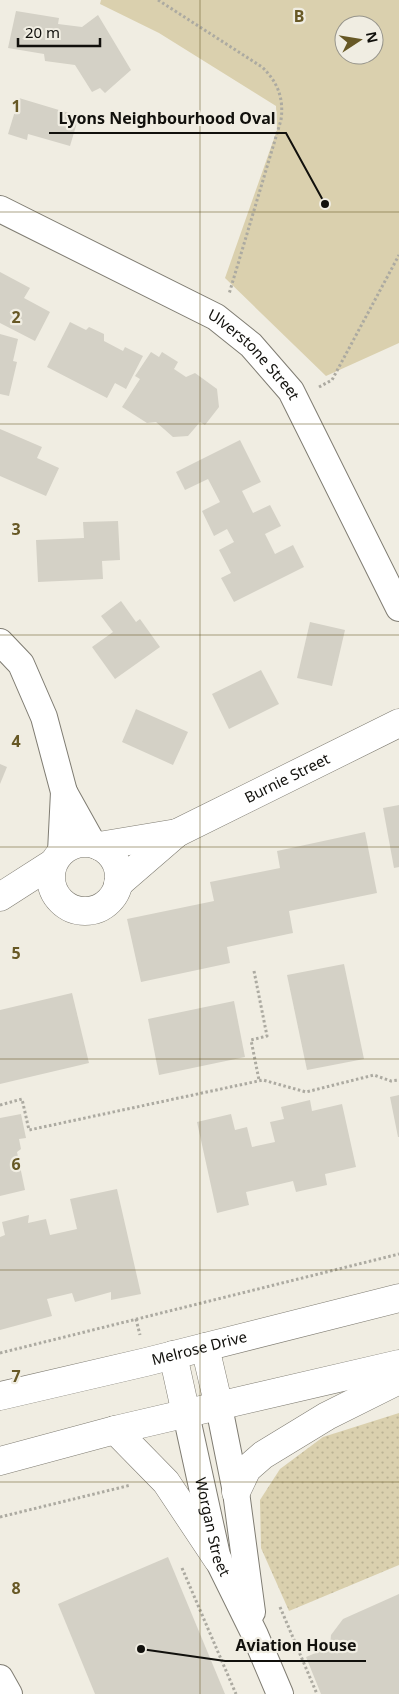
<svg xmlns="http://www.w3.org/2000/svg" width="399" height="1694" font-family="'Noto Sans',sans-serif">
	<defs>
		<pattern id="grass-dots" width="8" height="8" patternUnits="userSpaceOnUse" patternTransform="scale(1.25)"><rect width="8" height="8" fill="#dad0ae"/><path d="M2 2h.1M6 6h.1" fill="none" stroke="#bab294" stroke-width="1.8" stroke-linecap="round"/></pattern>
	</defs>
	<rect width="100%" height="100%" fill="#f0ede2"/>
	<polygon fill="url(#grass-dots)" points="399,1413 399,1565 289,1611 261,1548 260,1500 280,1469 323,1437"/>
	<path fill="#dad0ae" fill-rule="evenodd" d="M101,0h298v343l-73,33 -101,-98 52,-148 -1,-24 -117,-73 -59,-29zM344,25h30v30h-30z"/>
	<g fill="#d4d1c6">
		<polygon points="16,11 59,18 58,24 82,27 98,15 131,70 105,93 100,88 92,92 75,65 45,61 44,54 8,48"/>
		<polygon points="19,98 79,116 70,146 28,134 27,140 8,134"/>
		<polygon points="0,272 30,288 24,298 50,312 35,341 0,323"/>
		<polygon points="70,322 86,330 89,327 104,334 104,341 123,351 125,347 143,356 126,389 115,383 107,398 47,367"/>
		<polygon points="0,334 18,339 13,361 17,362 9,396 0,394"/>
		<polygon points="151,352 159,357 162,352 178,362 174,369 186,377 195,373 217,389 219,407 205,425 200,422 188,436 173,437 156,422 147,423 122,407 140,379 135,376"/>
		<polygon points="0,429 42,447 37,458 59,468 46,496 0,476"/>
		<polygon points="240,440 261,482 242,491 253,513 270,505 281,526 265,534 275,554 293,545 304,567 234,602 221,578 231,573 219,550 234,542 227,529 214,536 202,511 220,502 208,479 185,490 176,472"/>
		<polygon points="118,521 120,560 102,561 103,579 38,582 36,540 84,538 83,522"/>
		<polygon points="121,601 136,622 140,619 160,647 115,679 92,647 113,632 101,616"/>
		<polygon points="310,622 345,630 332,686 297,678"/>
		<polygon points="261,670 279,704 229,729 212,694"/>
		<polygon points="136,709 188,732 173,765 122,742"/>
		<polygon points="0,764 7,767 0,784"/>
		<polygon points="399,805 399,867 394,868 383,808"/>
		<polygon points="365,832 377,893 289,911 293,933 227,947 230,963 141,982 127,919 214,901 210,882 280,868 277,851"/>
		<polygon points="344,964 364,1059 307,1070 287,975"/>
		<polygon points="72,993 89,1063 0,1084 0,1010"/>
		<polygon points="234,1001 245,1057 159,1075 148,1019"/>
		<polygon points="399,1095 399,1137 398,1137 390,1097"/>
		<polygon points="310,1100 312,1111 342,1104 356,1167 325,1174 327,1185 296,1192 293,1181 246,1192 249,1205 217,1213 197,1122 231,1114 235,1130 247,1127 252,1147 275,1142 270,1122 284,1119 281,1107"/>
		<polygon points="21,1114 26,1138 19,1139 21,1149 17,1152 25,1190 0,1196 0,1118"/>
		<polygon points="117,1189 141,1294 111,1300 111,1292 75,1302 72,1293 47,1299 52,1316 0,1330 0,1237 5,1235 2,1222 29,1215 28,1223 46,1219 50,1235 77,1229 70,1199"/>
		<polygon points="168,1557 225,1694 95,1694 58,1604"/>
		<polygon points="399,1594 399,1694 321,1694 306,1657 330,1647 331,1635 343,1619"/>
	</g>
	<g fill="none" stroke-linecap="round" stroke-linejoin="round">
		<g stroke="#7f7c72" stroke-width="28">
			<g id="minor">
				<path id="s1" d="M0,209l216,108 35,28 40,46 108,217"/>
				<polyline points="0,642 21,664 44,717 64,792 93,844"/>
				<polyline points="61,852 64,792"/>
				<polyline points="219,1407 236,1492 252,1612"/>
				<path id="s2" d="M186,1414l32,146 37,75 25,59"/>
				<polyline points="0,1678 9,1694"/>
			</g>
		</g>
		<g stroke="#7f7c72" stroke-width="29">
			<g id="tertiary">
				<circle cx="85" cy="877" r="34"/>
				<polyline points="99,846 177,833"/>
				<path id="s3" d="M118,884l59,-51 222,-110"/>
				<polyline points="0,897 53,863"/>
			</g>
		</g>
		<g stroke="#7f7c72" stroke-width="29">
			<g id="primary">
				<polyline points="205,1347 219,1407"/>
				<polyline points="173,1355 186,1414"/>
				<path id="s4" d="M0,1396l146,-34 253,-64"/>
				<polyline points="115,1430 166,1482 218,1560"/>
				<polyline points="0,1461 115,1430 399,1364"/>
				<polyline points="236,1492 247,1469 263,1455 327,1416 399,1380"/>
			</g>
		</g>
		<g stroke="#acaaa1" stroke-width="3" stroke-dasharray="2.5 2.5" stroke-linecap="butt">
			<path d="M158,0l104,67c16,15 22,32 19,53l-52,174"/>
			<polyline points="319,387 332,380 399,255"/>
			<polyline points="254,971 267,1036 251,1040 259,1080"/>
			<polyline points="0,1105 22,1099 29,1130 263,1080 306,1092 374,1075 391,1081 399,1080"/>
			<polyline points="136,1319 140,1335"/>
			<polyline points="0,1353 399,1254"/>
			<polyline points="0,1517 131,1485"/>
			<polyline points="182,1568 236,1694"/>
			<polyline points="280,1607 317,1694"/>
		</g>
		<use href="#minor" stroke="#fff" stroke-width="26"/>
		<use href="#tertiary" stroke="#fff" stroke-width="28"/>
		<use href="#primary" stroke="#fff" stroke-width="28"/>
	</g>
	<path fill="none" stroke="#675825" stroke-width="1" stroke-opacity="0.55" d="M200,0v1694M0,212h399M0,424h399M0,635h399M0,847h399M0,1059h399M0,1270h399M0,1482h399"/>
	<g text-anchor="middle" stroke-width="4.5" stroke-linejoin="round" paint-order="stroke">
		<g font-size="15" fill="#11100c" stroke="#f0ede2">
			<text dy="5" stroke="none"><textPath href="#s1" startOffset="295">Ulverstone Street</textPath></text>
			<text dy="5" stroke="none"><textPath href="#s3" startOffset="201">Burnie Street</textPath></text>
			<text dy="5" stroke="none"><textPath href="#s4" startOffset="205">Melrose Drive</textPath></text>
			<text dy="5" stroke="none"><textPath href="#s2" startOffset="116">Worgan Street</textPath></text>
		</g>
	</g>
	<g font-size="16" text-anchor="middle" font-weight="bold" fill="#675825" stroke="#f0ede2" stroke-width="4.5" stroke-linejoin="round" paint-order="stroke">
		<text x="299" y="22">B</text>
		<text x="16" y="112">1</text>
		<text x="16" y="323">2</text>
		<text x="16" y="535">3</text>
		<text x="16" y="747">4</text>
		<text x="16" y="959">5</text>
		<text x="16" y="1170">6</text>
		<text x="16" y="1382">7</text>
		<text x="16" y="1594">8</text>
	</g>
	<path fill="none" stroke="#11100c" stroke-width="2" d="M325 204L286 133H49M141 1649L225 1661H366"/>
	<g fill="#11100c" stroke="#f0ede2" stroke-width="2">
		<circle cx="325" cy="204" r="5"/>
		<circle cx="141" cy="1649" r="5"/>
	</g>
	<g font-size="16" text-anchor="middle" font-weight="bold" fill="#11100c" stroke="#f0ede2" stroke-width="4.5" stroke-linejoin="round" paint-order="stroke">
		<text x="167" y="124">Lyons Neighbourhood Oval</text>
		<text x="296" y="1651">Aviation House</text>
	</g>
	<g transform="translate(359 40) rotate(78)"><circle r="24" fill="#f0ede2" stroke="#97958c"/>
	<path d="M0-4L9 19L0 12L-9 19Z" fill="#675825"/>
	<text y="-8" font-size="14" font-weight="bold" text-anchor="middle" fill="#11100c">N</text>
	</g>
	<path d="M18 38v8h82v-8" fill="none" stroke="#11100c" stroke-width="2.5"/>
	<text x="25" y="38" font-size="15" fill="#11100c" stroke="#f0ede2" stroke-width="4" paint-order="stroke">20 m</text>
</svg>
